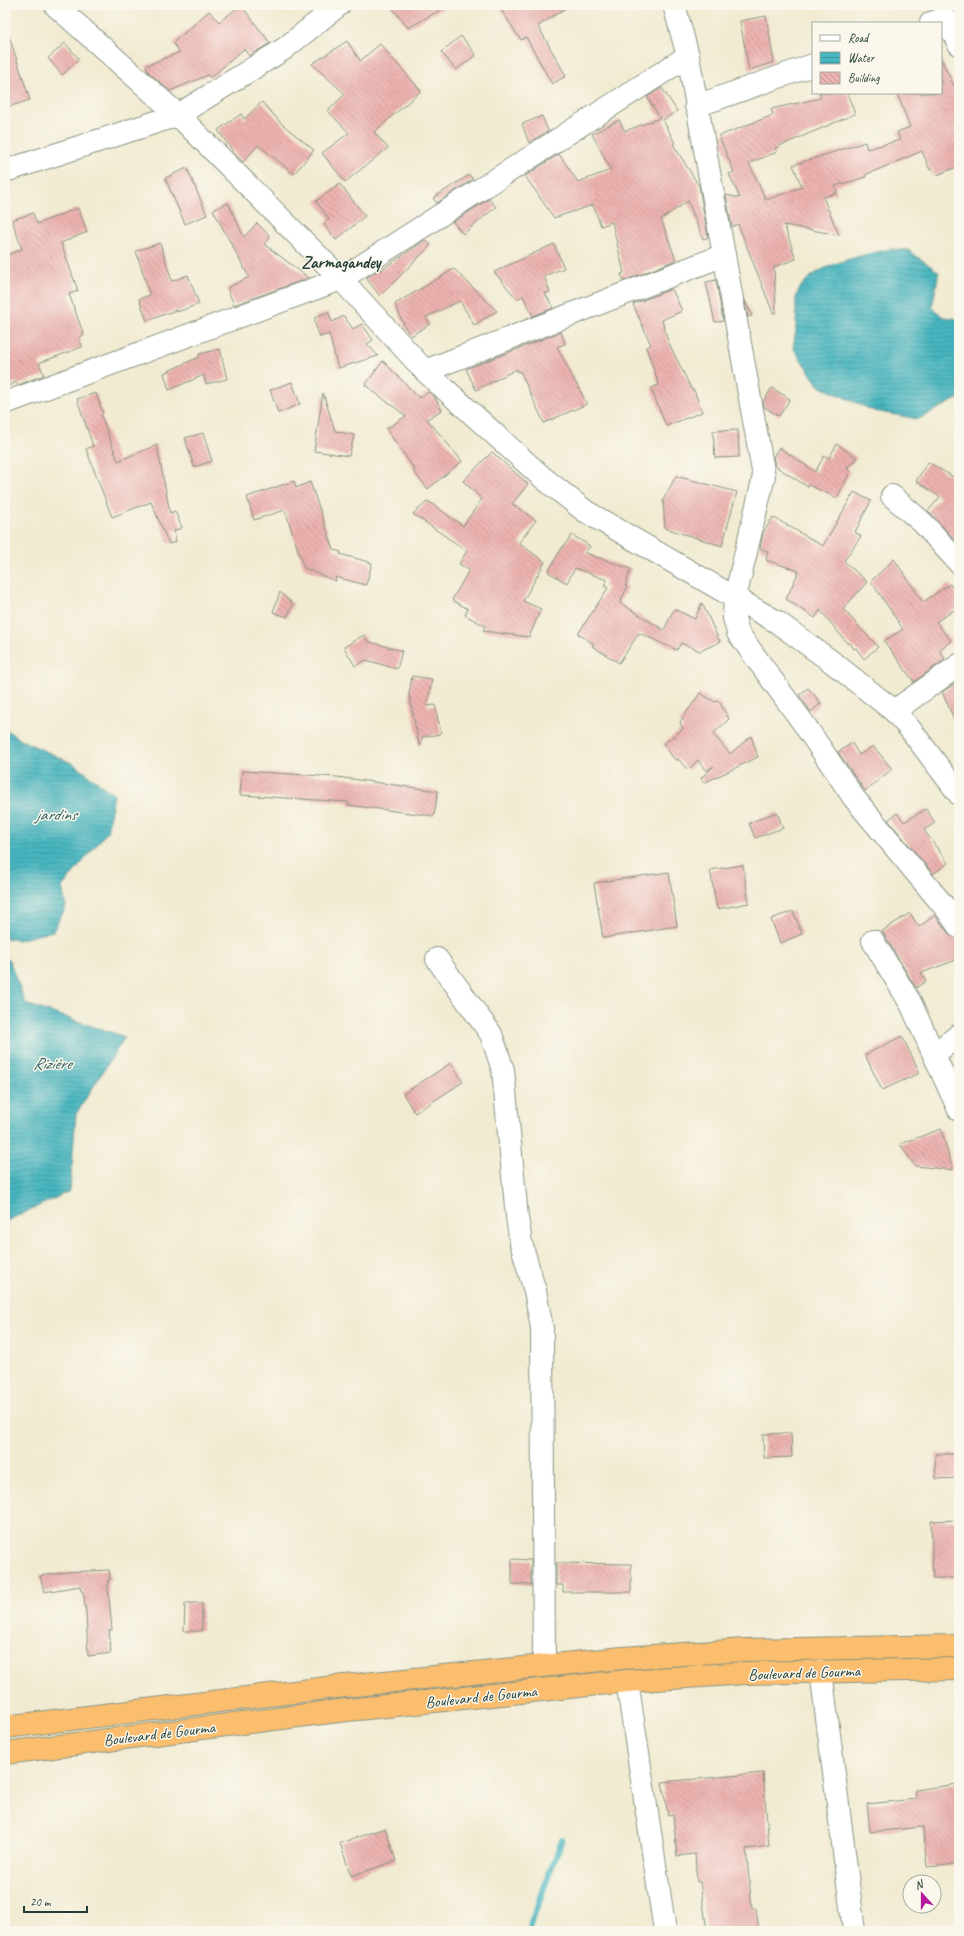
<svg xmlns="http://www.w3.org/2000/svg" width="964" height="1936" font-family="Caveat,sans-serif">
	<defs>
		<pattern id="water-rules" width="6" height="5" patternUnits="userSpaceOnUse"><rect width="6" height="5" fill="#47b6c0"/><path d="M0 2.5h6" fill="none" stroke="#3b959d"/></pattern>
		<pattern id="building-back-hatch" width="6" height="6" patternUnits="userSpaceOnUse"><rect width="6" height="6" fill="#edb3b0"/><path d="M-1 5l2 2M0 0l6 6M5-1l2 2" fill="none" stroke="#bf9390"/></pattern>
	</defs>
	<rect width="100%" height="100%" fill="#fbf7ec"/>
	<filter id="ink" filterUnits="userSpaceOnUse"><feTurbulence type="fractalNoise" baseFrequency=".025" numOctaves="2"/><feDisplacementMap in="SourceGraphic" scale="8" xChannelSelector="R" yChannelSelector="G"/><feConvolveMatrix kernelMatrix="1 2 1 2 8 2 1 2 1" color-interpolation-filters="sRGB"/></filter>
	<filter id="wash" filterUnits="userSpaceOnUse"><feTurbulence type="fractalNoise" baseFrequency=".012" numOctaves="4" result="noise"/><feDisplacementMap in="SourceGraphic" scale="16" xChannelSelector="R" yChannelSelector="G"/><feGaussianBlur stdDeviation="0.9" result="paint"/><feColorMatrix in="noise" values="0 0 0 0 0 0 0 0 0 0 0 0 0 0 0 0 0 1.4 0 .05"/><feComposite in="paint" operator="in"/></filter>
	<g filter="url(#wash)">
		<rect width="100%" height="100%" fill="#f1ebd2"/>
		<g fill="url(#water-rules)" stroke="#337a7a">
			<path d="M890,249l18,1 31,22 -7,35 11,10 16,2v79l-41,21 -44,-8 -55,-25 -26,-38c1,-7 3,-15 3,-22 1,-9 -1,-19 0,-28 6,-32 68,-43 94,-49z"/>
			<polygon points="5,729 21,740 74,764 114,795 107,832 62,887 66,907 53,931 18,940 5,938"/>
			<polygon points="5,959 9,960 26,1004 125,1037 76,1114 70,1191 5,1222"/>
		</g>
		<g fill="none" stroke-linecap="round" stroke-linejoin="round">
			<polyline stroke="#47b6c0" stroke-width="6" points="528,1931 562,1840"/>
		</g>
		<g id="blocks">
			<g fill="url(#building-back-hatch)">
				<polygon points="241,5 270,43 249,56 244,49 210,78 208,75 170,91 149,73 146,66 180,52 173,43 209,11 219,22"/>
				<polygon points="390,5 449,5 408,28"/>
				<polygon points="498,5 570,5 538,26 566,76 552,84 526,37 521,40"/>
				<polygon points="766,16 774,62 749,70 740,21"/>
				<polygon points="5,33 8,33 30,100 5,108"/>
				<polygon points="461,36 476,55 456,70 441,52"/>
				<polygon points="347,41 360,61 380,44 421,91 374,132 388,148 345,182 322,153 349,133 328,111 345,94 312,64"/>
				<polygon points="65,43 79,59 62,75 48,58"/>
				<polygon points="941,59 959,96 959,127 955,129 959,140 959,166 935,176 932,169 930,170 922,151 865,175 866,177 835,186 837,193 823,197 839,235 784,225 796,259 774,267 776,313 773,313 738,224 732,227 726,195 740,198 729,174 734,172 719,136 773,115 771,109 821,98 819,93 847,93 855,114 775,148 777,152 749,163 766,200 802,187 793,165 865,142 867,149 900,140 897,132 910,127 897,93 941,93"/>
				<polygon points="662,88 677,111 663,120 675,143 673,144 699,186 708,237 703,239 688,201 661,219 676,260 624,281 621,274 624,273 612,222 601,226 593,205 554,218 525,176 559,154 578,182 611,170 592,134 619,120 625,131 660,118 647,97"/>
				<polygon points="262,102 283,125 314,150 294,174 258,145 243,162 234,153 218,130 241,114 244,119"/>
				<polygon points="542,116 548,131 529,143 522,124"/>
				<polygon points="187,168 207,215 185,224 165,178"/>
				<polygon points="469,175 473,179 437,203 433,198"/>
				<polygon points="340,184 365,216 336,240 324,224 329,219 316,201"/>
				<polygon points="489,199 496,207 463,234 453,222"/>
				<polygon points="228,203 244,237 257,223 271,237 264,244 309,278 234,305 227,288 249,277 213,210"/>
				<polygon points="78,208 87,232 61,243 78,291 69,294 84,335 79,337 82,347 39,363 44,375 18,385 17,382 5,387 5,256 22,249 12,220 33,213 37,224"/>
				<polygon points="425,240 431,245 380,296 366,278 379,269 380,271"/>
				<polygon points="160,243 172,281 188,275 199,304 177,312 176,310 147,321 139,299 150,295 136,251"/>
				<polygon points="554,244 564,268 544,276 550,292 545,293 553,308 533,316 523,296 517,299 494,272"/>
				<polygon points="454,269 497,311 474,325 460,301 426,317 430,324 411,336 405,327 395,304"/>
				<polygon points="716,280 723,321 715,322 706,282"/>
				<polygon points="672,289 682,311 662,320 668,341 692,390 694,390 702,412 666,426 651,388 659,385 646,347 651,345 633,304"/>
				<polygon points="744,298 752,316 748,317"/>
				<polygon points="328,312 332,322 344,316 353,329 362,324 373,340 367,344 378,356 338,368 329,334 320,337 315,324 315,317"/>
				<polygon points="561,332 565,344 557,347 587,404 544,423 520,371 518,372 517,369 476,390 466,369"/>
				<polygon points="220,349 227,379 206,384 204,375 169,390 164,373 199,357 199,354"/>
				<polygon points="383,361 419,398 429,392 434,396 442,410 427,419 462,461 428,489 413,471 415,470 386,429 406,416 365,385"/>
				<polygon points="292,382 300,404 278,413 270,390"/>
				<polygon points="772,388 790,399 779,416 764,407 763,402"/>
				<polygon points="96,393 103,414 101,415 118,461 157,445 170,513 175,511 182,528 174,531 176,542 169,544 151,502 112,517 86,449 93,446 77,399"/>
				<polygon points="323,393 335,431 354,435 349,456 314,451"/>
				<polygon points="738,430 739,457 715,458 713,431"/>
				<polygon points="203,433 212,461 194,467 185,438"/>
				<polygon points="837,444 857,458 847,468 850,472 837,498 809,485 808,487 775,466 773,457 779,447 815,472 824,456 829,458"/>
				<polygon points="492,452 528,484 512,504 536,520 519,543 545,562 523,601 541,609 529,637 483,631 485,626 465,615 468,609 452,600 469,570 459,564 467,551 413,514 428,501 463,526 482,499 463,481"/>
				<polygon points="928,462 955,478 959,473 959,544 928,511 940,497 916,481"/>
				<polygon points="676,476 737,492 722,546 665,528 663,500"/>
				<polygon points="294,481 296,488 310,482 334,550 341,552 340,554 372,563 366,585 335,577 336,581 304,568 285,510 254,520 247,497"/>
				<polygon points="854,492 871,501 855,532 861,536 844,561 867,582 843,609 878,647 864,659 856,648 854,649 850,643 848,644 820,610 815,618 786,599 799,571 766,560 768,552 760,548 763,533 773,517 823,546"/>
				<polygon points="572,535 590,546 585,553 631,569 625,586 627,587 620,603 664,630 674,609 695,619 702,603 720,642 700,651 681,643 677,650 639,633 619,663 592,646 594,644 578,634 608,588 604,586 607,580 575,568 567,583 548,572 561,549"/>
				<polygon points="894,559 923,602 950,584 959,598 959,607 936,622 951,641 939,650 945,659 914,682 884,641 903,629 871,581"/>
				<polygon points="280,592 293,604 287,617 273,612"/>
				<polygon points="364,635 367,641 402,651 397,669 366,660 355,666 344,647"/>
				<polygon points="412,676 432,679 427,706 435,705 441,734 422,737 421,745 419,745 409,694"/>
				<polygon points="956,683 959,690 959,730 942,692"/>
				<polygon points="808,688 821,703 811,712 799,695"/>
				<polygon points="700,693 715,702 719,701 729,719 713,734 730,754 751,736 758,757 704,783 701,778 714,766 706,771 698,760 688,770 678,759 676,761 663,744 683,729 680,722"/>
				<polygon points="852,743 859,755 873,746 892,769 865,791 838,752"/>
				<polygon points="242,771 337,777 438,791 434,816 348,805 348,802 240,795"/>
				<polygon points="926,809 935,823 924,830 948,863 933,874 888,820 897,813 904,822"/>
				<polygon points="777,812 783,828 755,838 749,823"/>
				<polygon points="743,865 749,903 717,909 710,870"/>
				<polygon points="669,872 677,926 603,938 594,883"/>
				<polygon points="793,911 802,934 780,943 771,919"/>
				<polygon points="910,913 919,927 935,915 949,934 959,939 959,959 921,973 926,981 916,988 882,931"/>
				<polygon points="902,1036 920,1073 882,1090 865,1055"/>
				<polygon points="451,1063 463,1082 415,1113 403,1094"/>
				<polygon points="941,1129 953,1170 915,1166 900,1144"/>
				<polygon points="791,1433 792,1457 764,1458 763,1434"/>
				<polygon points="935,1454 959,1454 959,1478 936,1479"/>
				<polygon points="959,1520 959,1578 933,1578 931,1521"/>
				<polygon points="512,1559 531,1560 531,1585 512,1584"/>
				<polygon points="556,1563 631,1564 631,1592 563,1592 563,1585 556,1585"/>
				<polygon points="109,1570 110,1580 108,1580 108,1587 112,1630 109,1630 111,1653 88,1656 86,1612 83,1591 81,1591 80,1586 44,1592 40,1576 68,1572"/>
				<polygon points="185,1603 202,1603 202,1631 184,1631"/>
				<polygon points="763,1773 769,1846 746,1849 752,1909 756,1908 759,1931 707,1931 700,1882 697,1882 695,1854 677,1856 673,1814 668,1815 662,1782"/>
				<polygon points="958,1784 959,1864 927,1867 923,1827 870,1832 867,1804 916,1799 915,1790"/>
				<polygon points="385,1828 396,1861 351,1876 340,1843"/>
			</g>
		</g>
	</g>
	<g filter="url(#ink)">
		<use href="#blocks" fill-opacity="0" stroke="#889483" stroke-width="1"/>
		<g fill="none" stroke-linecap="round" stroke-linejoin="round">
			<g stroke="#889483" stroke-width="24">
				<g id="minor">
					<polyline points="55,5 178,115 341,279 425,371 542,477 585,511 777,622 832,662 894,711 910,729 959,794"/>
					<polyline points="674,5 688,56 764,476 735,598 734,618 738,633 804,724 854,798 948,911 959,927"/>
					<polyline points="931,23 945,18 959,44"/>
					<polyline points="696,106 813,65"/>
					<polyline points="5,171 178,115 284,49 339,5"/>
					<polyline points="425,371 724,255"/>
					<polyline points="5,403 341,279 688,56"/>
					<polyline points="892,496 923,523 959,563"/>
					<polyline points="894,711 959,665"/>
					<polyline points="873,941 911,1004 959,1110"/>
					<polyline points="437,959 491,1034 503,1070 517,1217 521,1243 535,1291 542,1328 544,1665"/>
					<polyline points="934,1054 959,1035"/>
					<polyline points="821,1671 854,1931"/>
					<polyline points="627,1681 665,1931"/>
				</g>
			</g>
			<g stroke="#889483" stroke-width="24">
				<g id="trunk">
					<polyline points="5,1727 335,1687 622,1658 745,1650 959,1646"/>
					<polyline points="5,1753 338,1711 627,1681 746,1673 959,1669"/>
				</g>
			</g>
			<use href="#minor" stroke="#fff" stroke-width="22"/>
			<use href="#trunk" stroke="#fbbe6e" stroke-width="22"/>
		</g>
	</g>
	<g text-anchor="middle" stroke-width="3" stroke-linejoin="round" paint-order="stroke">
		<g font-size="16" fill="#1f3d34" stroke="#fbf7ec">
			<text transform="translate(804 1672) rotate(-2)" y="6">Boulevard de Gourma</text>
			<text transform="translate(481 1696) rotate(-6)" y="6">Boulevard de Gourma</text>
			<text transform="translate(159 1733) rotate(-7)" y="6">Boulevard de Gourma</text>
		</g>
		<g font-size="17" font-weight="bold" fill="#1f3d34" stroke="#fbf7ec">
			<text x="341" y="268">Zarmagandey</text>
		</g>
		<g font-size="17" font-style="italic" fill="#2b615e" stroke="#fbf7ec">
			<text x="56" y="820">jardins</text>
			<text x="52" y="1069">Rizière</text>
		</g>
	</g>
	<rect width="964" height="1936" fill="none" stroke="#fbf7ec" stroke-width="20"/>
	<rect x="812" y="22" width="130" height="72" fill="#fbf7ec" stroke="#a3ada2"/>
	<rect x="820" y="35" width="20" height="6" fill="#ffffff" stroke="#a3ada2"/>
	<text x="848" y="42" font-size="12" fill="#1f3d34">Road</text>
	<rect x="820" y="52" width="20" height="12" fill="url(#water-rules)" stroke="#a3ada2"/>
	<text x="848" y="62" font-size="12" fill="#1f3d34">Water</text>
	<rect x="820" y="72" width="20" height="12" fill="url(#building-back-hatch)" stroke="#a3ada2"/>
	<text x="848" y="82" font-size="12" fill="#1f3d34">Building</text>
	<g transform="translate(922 1894) rotate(339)"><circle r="19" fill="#fbf7ec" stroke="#a3ada2"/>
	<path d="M0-3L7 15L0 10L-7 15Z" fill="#b5179e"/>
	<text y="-6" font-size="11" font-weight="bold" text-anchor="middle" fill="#1f3d34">N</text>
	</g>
	<path d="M24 1906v6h63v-6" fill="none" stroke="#1f3d34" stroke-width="2"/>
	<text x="30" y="1906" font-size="12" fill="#1f3d34" stroke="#fbf7ec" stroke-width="3" paint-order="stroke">20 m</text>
</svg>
